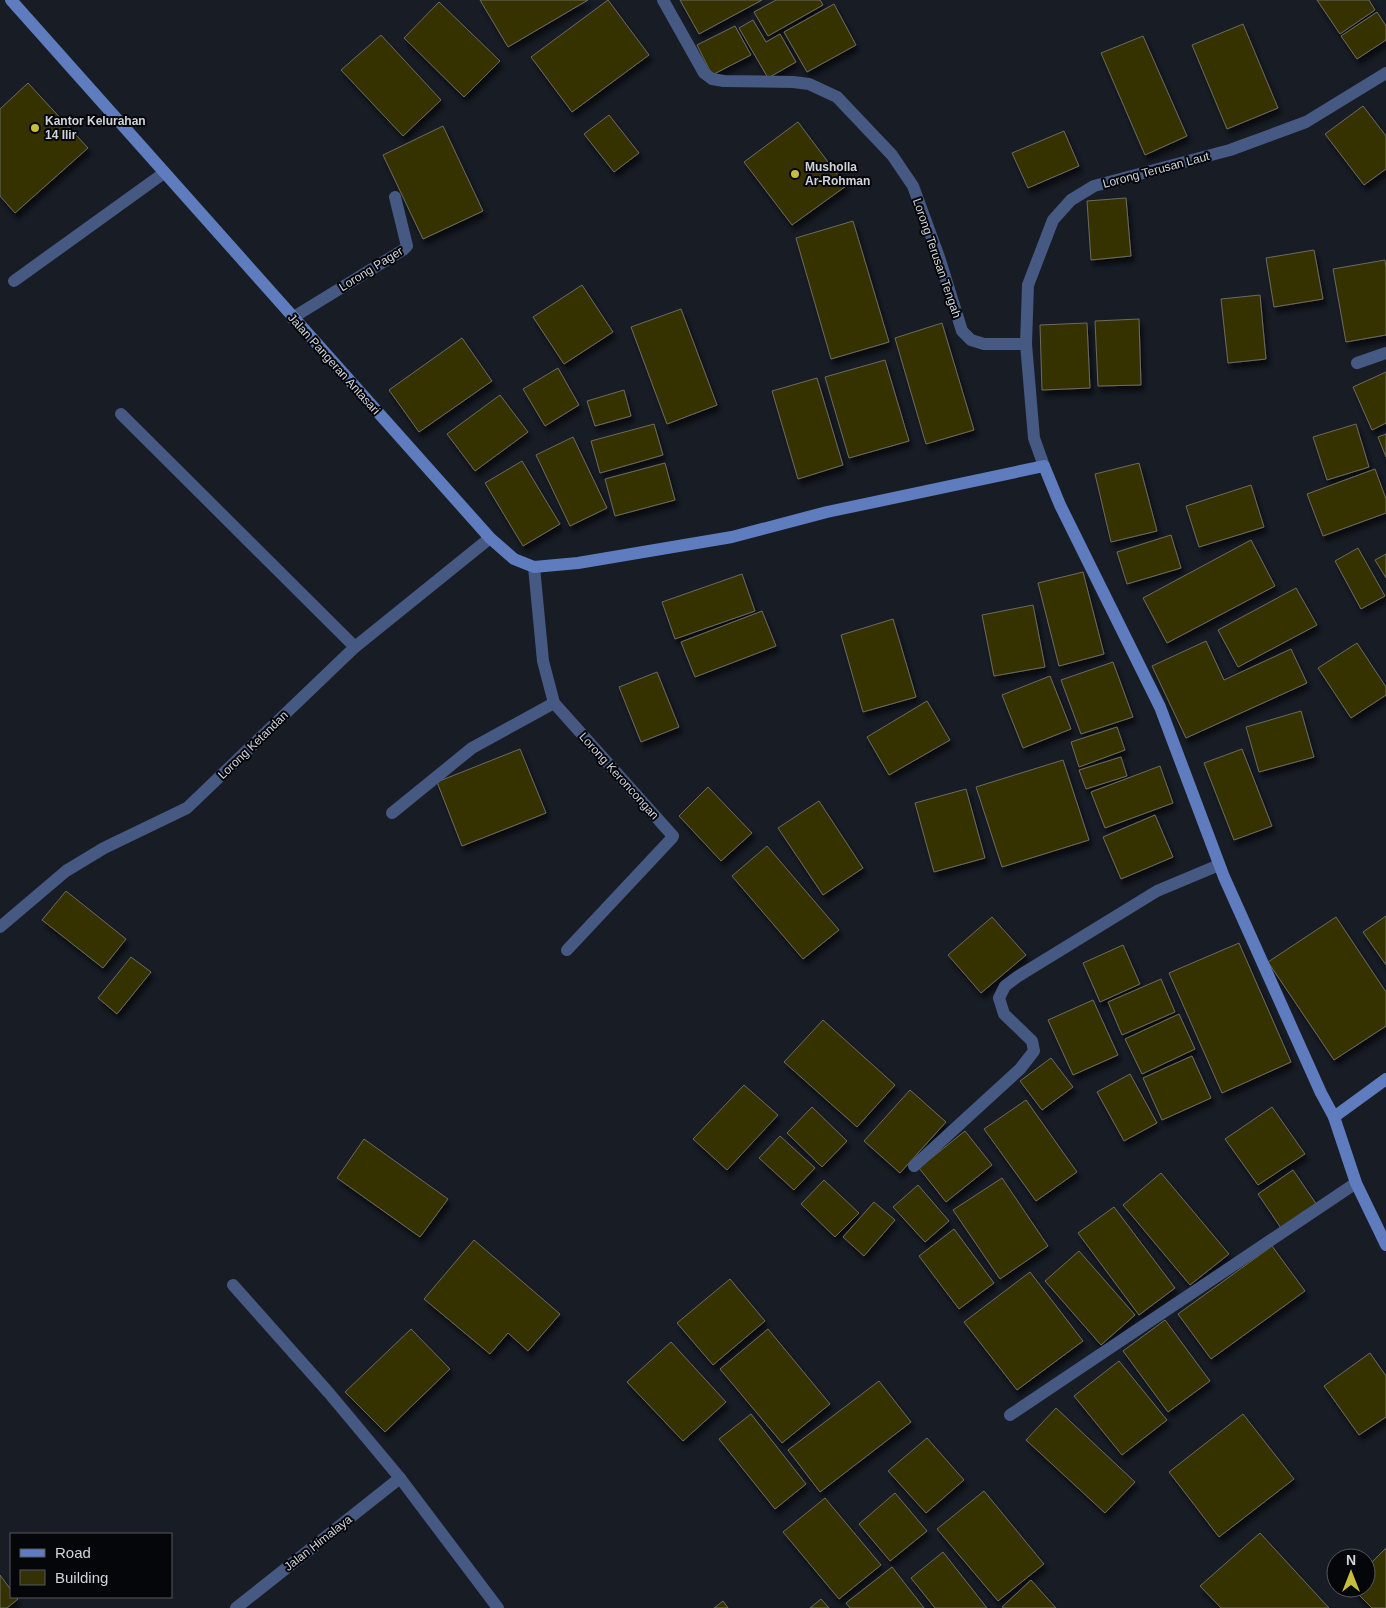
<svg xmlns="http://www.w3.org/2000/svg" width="1386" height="1608" font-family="Arial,sans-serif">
	<defs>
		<filter id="shadow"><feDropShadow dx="3" dy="5.5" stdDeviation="2.5" flood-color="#0009"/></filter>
	</defs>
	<rect width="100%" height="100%" fill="#171c25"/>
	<g fill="#353106" stroke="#6c6b5e" filter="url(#shadow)">
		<polygon points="480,0 588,0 508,47"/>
		<polygon points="608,0 649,55 572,112 531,57"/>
		<polygon points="680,0 762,0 699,34"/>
		<polygon points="776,0 820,0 823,5 768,36 754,12"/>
		<polygon points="1317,0 1369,0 1375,10 1340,34"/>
		<polygon points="439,2 500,61 464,97 404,38"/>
		<polygon points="834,4 856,45 807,72 784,32"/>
		<polygon points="1377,12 1386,26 1386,40 1357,59 1341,36"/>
		<polygon points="753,20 766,42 780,34 796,62 768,78 739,28"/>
		<polygon points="1243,24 1278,108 1227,129 1192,45"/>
		<polygon points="735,26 751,55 712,75 697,45"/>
		<polygon points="381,35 441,100 403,136 341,70"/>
		<polygon points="1143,36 1187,136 1145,155 1101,53"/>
		<polygon points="28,83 88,148 15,213 0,196 0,109"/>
		<polygon points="1363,106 1386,136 1386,169 1364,185 1325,134"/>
		<polygon points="609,115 639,153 614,172 584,134"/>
		<polygon points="798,122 846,186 792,225 744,162"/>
		<polygon points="443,126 483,211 423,239 383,155"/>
		<polygon points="1064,131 1079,166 1028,188 1012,153"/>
		<polygon points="1126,198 1131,256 1091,260 1087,201"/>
		<polygon points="853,221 889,342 831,359 796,238"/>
		<polygon points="1314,250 1323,299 1274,307 1266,258"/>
		<polygon points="1385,260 1386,268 1386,335 1346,342 1333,269"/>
		<polygon points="582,285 613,332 564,364 533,317"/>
		<polygon points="1260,295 1266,359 1228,363 1221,299"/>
		<polygon points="681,309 717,405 667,424 631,327"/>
		<polygon points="1139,319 1141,385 1098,386 1095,321"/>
		<polygon points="942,323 974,430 926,444 895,338"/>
		<polygon points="1087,323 1090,388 1042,390 1040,325"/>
		<polygon points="462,338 492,381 419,432 389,390"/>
		<polygon points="885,360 909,441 849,458 825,377"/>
		<polygon points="558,368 579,405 545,426 523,389"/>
		<polygon points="1386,372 1386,423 1372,430 1353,387"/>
		<polygon points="817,378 843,465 798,479 772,391"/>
		<polygon points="624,390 631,416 595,426 587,401"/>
		<polygon points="500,395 528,432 475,471 447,434"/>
		<polygon points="654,424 663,455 600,473 591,441"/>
		<polygon points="1356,424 1369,467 1327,480 1313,437"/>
		<polygon points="1386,434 1386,457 1378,437"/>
		<polygon points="573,437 607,508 570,526 536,455"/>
		<polygon points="522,461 560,524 523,546 485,483"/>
		<polygon points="665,463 675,500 615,516 605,479"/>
		<polygon points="1139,463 1157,531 1111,542 1095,474"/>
		<polygon points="1375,469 1386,499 1386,513 1323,536 1307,494"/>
		<polygon points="1251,485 1264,527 1199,547 1186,506"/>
		<polygon points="1171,535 1181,568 1127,584 1117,552"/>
		<polygon points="1251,540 1275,586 1167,643 1143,598"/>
		<polygon points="1358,548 1385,596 1361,609 1335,561"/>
		<polygon points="1386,554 1386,578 1375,560"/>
		<polygon points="1083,572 1104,654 1059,666 1038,583"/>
		<polygon points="742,574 755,611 675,639 662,602"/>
		<polygon points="1296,588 1317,625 1238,667 1218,630"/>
		<polygon points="1033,605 1045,667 994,676 982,615"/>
		<polygon points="762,611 776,646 695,677 681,642"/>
		<polygon points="893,619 916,697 863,712 841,635"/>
		<polygon points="1206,641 1224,680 1291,649 1307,683 1186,738 1152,666"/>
		<polygon points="1357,643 1386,687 1386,695 1351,718 1318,668"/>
		<polygon points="1113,662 1133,717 1081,734 1061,680"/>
		<polygon points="657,672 679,727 641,742 619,687"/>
		<polygon points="1050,676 1071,729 1023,748 1002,695"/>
		<polygon points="927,701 950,740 889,775 867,737"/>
		<polygon points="1301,711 1314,757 1259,772 1246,727"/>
		<polygon points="1117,727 1125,750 1079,767 1071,742"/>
		<polygon points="520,749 546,813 462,846 437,782"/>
		<polygon points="1242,749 1272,826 1234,840 1204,763"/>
		<polygon points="1121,757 1127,776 1086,789 1079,770"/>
		<polygon points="1063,760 1089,840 1002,867 976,787"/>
		<polygon points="1160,766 1173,803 1105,828 1091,792"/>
		<polygon points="708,787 752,833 721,861 679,816"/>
		<polygon points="966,789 985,858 934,872 915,803"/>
		<polygon points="819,801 863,868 823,895 778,828"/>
		<polygon points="1155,815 1173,857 1121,879 1103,837"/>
		<polygon points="767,846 839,930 803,959 732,876"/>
		<polygon points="66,891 126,939 103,968 42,920"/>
		<polygon points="1386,916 1386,965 1363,932"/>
		<polygon points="992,917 1026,955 981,993 948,955"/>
		<polygon points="1336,917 1386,992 1386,1026 1334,1060 1268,962"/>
		<polygon points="1239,943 1291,1062 1222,1093 1169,973"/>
		<polygon points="1123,945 1140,984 1100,1002 1083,963"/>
		<polygon points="131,957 151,972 117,1014 98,998"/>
		<polygon points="1161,979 1175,1012 1122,1035 1108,1002"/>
		<polygon points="1093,1000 1118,1055 1073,1075 1048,1020"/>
		<polygon points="1179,1014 1195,1049 1142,1074 1125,1039"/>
		<polygon points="823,1020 895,1085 857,1127 784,1062"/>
		<polygon points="1192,1056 1211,1098 1162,1120 1143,1078"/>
		<polygon points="1051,1058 1073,1087 1042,1110 1020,1081"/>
		<polygon points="1130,1074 1157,1123 1124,1141 1097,1092"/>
		<polygon points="744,1085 778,1115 727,1170 693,1139"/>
		<polygon points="910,1090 946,1122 900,1173 864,1141"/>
		<polygon points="1026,1100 1077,1172 1036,1201 984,1129"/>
		<polygon points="812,1107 847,1141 822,1167 787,1133"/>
		<polygon points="1272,1107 1305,1154 1258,1185 1225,1139"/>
		<polygon points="965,1131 992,1165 946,1202 919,1168"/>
		<polygon points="780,1136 815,1168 794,1190 759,1158"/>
		<polygon points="364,1139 448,1199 420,1237 337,1178"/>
		<polygon points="1293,1170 1317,1205 1281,1228 1258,1194"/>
		<polygon points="1161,1173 1229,1254 1190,1285 1123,1205"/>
		<polygon points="1002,1178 1048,1246 1000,1279 953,1210"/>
		<polygon points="824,1180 859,1213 835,1237 801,1204"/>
		<polygon points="918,1185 949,1221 925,1242 893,1207"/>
		<polygon points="874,1202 895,1220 864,1256 843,1237"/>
		<polygon points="1114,1207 1175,1288 1139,1315 1078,1233"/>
		<polygon points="954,1229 994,1283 959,1309 919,1256"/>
		<polygon points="474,1240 560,1314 528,1351 508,1333 490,1354 424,1299"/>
		<polygon points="1272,1246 1305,1291 1211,1359 1178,1314"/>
		<polygon points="1079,1251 1135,1315 1101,1345 1045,1281"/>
		<polygon points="1030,1272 1083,1341 1017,1390 964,1322"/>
		<polygon points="730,1279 765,1321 713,1365 677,1323"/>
		<polygon points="1165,1320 1210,1381 1168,1412 1123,1351"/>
		<polygon points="411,1329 450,1369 385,1432 345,1392"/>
		<polygon points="768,1329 830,1404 782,1443 720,1369"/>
		<polygon points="671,1342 726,1402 683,1441 627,1382"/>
		<polygon points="1370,1353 1386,1376 1386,1417 1359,1435 1324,1386"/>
		<polygon points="1119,1361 1167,1420 1122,1455 1074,1396"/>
		<polygon points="879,1381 911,1422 820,1492 788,1450"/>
		<polygon points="1056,1408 1135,1482 1105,1513 1026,1440"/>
		<polygon points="751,1414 806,1484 775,1509 719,1439"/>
		<polygon points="1243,1414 1294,1479 1219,1537 1169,1472"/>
		<polygon points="927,1438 964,1480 926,1513 888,1471"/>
		<polygon points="984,1491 1044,1564 998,1601 937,1529"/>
		<polygon points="895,1493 927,1531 890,1561 859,1524"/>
		<polygon points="825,1498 881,1565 839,1599 783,1532"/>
		<polygon points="1260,1533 1329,1608 1221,1608 1200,1586"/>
		<polygon points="1386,1548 1386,1608 1372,1608 1352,1588 1366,1588 1366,1568"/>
		<polygon points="943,1552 987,1608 935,1608 911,1578"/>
		<polygon points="892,1567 924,1608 850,1608 846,1603"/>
		<polygon points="0,1575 11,1590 11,1597 16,1597 18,1599 7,1608 0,1608"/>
		<polygon points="1031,1580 1056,1608 1004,1608 1002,1607"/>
		<polygon points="821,1599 829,1608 810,1608"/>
		<polygon points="723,1601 728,1608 714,1608"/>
	</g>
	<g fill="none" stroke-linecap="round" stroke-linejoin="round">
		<g stroke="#465983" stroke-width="12">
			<polyline points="663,0 704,73 712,79 724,81 793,82 809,84 837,97 892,155 913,186 939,257 962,331 971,340 984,344 1026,344"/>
			<polyline points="14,281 164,173"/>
			<polyline points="292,318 403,250 407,246 395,197"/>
			<polyline points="1357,363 1386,353"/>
			<polyline points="121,414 355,647"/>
			<polyline points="1044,466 1034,438 1026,344 1028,285 1053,220 1071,200 1094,186 1230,150 1306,122 1386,73"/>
			<polyline points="534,567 543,661 554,703 673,836 672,838 567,950"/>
			<polyline points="392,813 472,748 554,703"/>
			<polyline points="0,927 66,871 104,848 187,808 355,647 490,538"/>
			<polyline points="914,1166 1020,1069 1034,1051 1032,1041 1004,1014 999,998 1005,986 1017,977 1157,891 1219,865"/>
			<polyline points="233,1285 329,1393 400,1478 498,1608"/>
			<polyline points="1010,1415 1356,1183"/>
			<polyline points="236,1608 400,1478"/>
		</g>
		<g stroke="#5e7cbe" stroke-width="12">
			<polyline points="11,0 490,538 514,559 534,567 578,563 732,537 827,512 1044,466 1060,505 1160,707 1224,877 1321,1093 1334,1117 1356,1183 1386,1245"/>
			<polyline points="1334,1117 1386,1079"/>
		</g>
	</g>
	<g fill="#c6bc3d" stroke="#05060a" stroke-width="2">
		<circle cx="35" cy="128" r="5"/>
		<circle cx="795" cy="174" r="5"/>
	</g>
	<g text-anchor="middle" stroke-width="4" stroke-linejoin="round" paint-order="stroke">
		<g font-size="12" font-weight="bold" fill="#d0d3da" stroke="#05060a" text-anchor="start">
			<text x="45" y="125">Kantor Kelurahan<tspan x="45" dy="14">14 Ilir</tspan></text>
			<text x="805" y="171">Musholla<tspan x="805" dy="14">Ar-Rohman</tspan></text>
		</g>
		<g font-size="12" fill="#d0d3da" stroke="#05060a">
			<text transform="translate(1156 170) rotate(-15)" y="4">Lorong Terusan Laut</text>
			<text transform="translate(937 258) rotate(71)" y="4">Lorong Terusan Tengah</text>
			<text transform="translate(371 269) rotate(-32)" y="4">Lorong Pager</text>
			<text transform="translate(334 364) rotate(48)" y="4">Jalan Pangeran Antasari</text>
			<text transform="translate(253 745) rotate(-44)" y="4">Lorong Ketandan</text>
			<text transform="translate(619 776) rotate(48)" y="4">Lorong Keroncongan</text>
			<text transform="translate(318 1543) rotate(-38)" y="4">Jalan Himalaya</text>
		</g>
	</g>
	<rect x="10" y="1533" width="162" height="65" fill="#05060a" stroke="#56585d"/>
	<rect x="20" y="1549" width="25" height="8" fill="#5e7cbe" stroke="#56585d"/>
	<text x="55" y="1558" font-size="15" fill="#d0d3da">Road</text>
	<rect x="20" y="1570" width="25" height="15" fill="#353106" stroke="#56585d"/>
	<text x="55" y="1583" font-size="15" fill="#d0d3da">Building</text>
	<g transform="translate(1351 1573)"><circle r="24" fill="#05060a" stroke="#56585d"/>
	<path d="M0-4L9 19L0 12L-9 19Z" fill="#c6bc3d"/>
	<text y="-8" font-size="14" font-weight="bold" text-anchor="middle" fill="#d0d3da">N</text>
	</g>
</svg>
